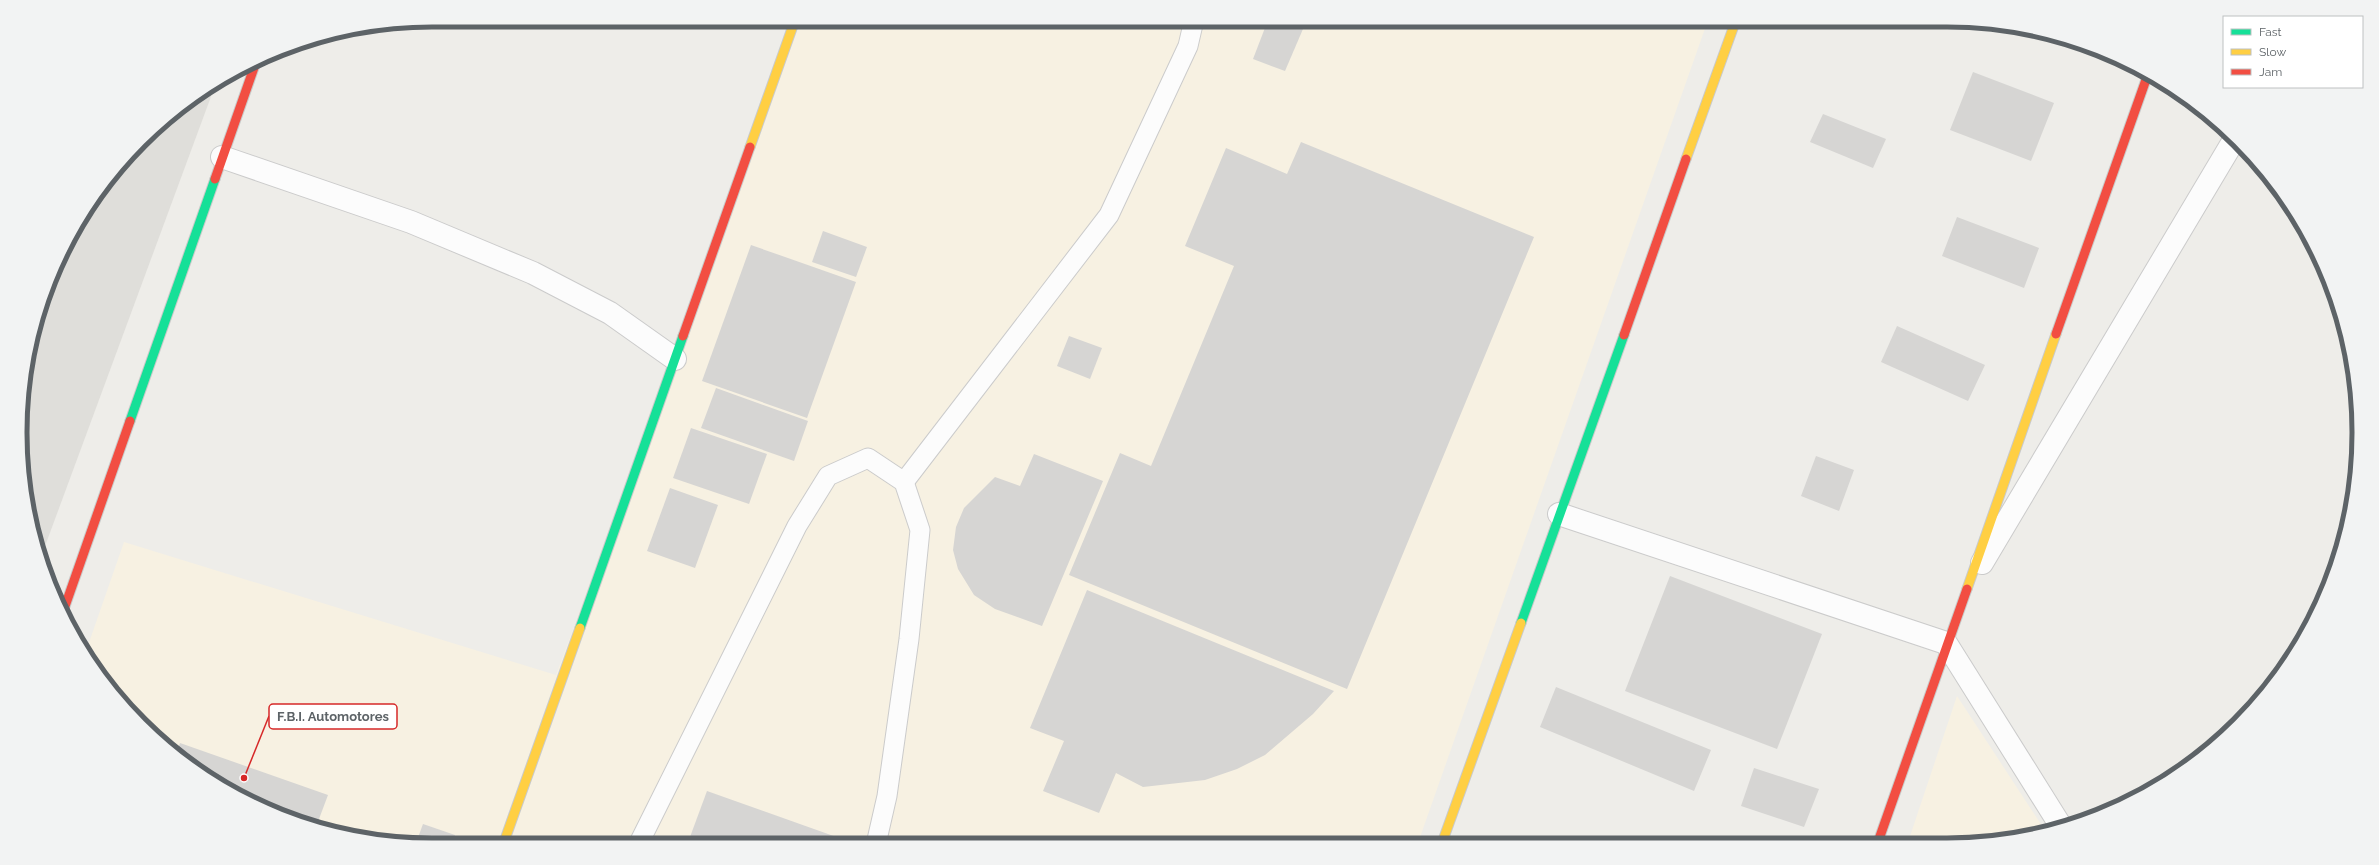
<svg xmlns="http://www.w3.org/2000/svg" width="2379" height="865" font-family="Raleway,sans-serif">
	<rect width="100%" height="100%" fill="#eeede9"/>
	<g fill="#f7f1e2">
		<polygon points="801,20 1708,20 1418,843 433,845 326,831 250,803 182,760 141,724 89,661 85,654 124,542 556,675"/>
		<polygon points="1957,696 2046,832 2001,841 1908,842"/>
	</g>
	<polygon fill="#dfdeda" points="216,83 41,557 28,513 20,433 24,378 42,300 75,226 105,181 161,122"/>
	<g fill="#d6d5d3">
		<polygon points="1268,20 1306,22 1285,71 1253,59"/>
		<polygon points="1973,72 2054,103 2031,161 1950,130"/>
		<polygon points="1823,114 1886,139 1873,168 1810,142"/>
		<polygon points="1301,142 1534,237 1347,689 1069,575 1120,453 1151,466 1234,266 1185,246 1226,148 1287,174"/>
		<polygon points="1957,217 2039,248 2024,288 1942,256"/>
		<polygon points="823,231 867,247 856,277 812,262"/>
		<polygon points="751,245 856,282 807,418 702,381"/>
		<polygon points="1897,326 1985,365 1968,401 1881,362"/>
		<polygon points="1069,336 1102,348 1090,379 1057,366"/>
		<polygon points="716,388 808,421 794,461 701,428"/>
		<polygon points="691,428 767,454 749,504 673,478"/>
		<polygon points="1034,454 1103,481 1042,626 995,609 974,595 958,569 953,550 956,527 964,508 995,477 1020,486"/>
		<polygon points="1816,456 1854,470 1839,511 1801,496"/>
		<polygon points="670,488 718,505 695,568 647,551"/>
		<polygon points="1670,576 1822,634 1777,749 1625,691"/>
		<polygon points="1087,590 1334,691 1313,714 1265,755 1237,769 1205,780 1143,787 1116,773 1099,813 1043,791 1064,741 1030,728"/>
		<polygon points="1556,687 1711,750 1694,791 1540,727"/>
		<polygon points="180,743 328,795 316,827 250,803 182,760 176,755"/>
		<polygon points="1754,768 1819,789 1804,827 1741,806"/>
		<polygon points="707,791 842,839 840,844 710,844 690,837"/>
		<polygon points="423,824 455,835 452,845 416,843"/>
	</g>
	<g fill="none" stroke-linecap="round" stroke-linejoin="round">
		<g stroke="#cbcbcb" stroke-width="21">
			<g id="lane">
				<polyline points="904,482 1109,215 1188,46 1194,20"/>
				<polyline points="638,845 797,526 828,476 868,458 904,482 920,530 909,639 887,796 876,844"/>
			</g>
		</g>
		<g stroke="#cbcbcb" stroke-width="24">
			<g id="street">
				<polyline points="222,157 411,222 533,273 610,313 675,359"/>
				<polyline points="1559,514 1946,643 2062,828"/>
				<polyline points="1982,563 2234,140"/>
			</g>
		</g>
		<g stroke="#c9cac9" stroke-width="11">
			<g id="fast">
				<polyline points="130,421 215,179"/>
				<polyline points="1521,623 1624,335"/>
				<polyline points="580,628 683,336"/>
			</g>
		</g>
		<g stroke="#c9cac9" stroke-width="11">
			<g id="slow">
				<polyline points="750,147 795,20"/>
				<polyline points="1686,159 1736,20"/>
				<polyline points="1967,589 2056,334"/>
				<polyline points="1442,843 1521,623"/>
				<polyline points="503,845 580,628"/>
			</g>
		</g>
		<g stroke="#c9cac9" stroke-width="11">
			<g id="jam">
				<polyline points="215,179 256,62"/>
				<polyline points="2056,334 2148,74"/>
				<polyline points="1624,335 1686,159"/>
				<polyline points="683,336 750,147"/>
				<polyline points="63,612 130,421"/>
				<polyline points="1878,842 1967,589"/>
			</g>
		</g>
		<use href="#lane" stroke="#fcfcfc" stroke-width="19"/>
		<use href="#street" stroke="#fcfcfc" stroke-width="22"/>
		<use href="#fast" stroke="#16e098" stroke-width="9"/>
		<use href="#slow" stroke="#ffcf43" stroke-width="9"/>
		<use href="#jam" stroke="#f24e42" stroke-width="9"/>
	</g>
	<path d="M0 0H2379V865H0ZM432 27H1947A405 405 0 0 1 2352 432V433A405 405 0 0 1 1947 838H432A405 405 0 0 1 27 433V432A405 405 0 0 1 432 27Z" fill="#f2f3f3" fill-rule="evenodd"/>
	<path fill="none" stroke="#5d6367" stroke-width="5" d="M432 27H1947A405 405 0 0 1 2352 432V433A405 405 0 0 1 1947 838H432A405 405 0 0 1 27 433V432A405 405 0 0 1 432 27Z"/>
	<path fill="none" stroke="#d62828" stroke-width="1.5" d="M244 778L269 716"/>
	<circle fill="#d62828" stroke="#fff" stroke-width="1.5" cx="244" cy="778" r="4"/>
	<rect fill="#fff" stroke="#d62828" stroke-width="1.5" x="269" y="704" width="128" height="25" rx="4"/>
	<g font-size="13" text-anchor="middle" font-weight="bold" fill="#5d6367">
		<text x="333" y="721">F.B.I. Automotores</text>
	</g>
	<rect x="2223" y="16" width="140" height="72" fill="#ffffff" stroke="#bec1c2"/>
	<rect x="2231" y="29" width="20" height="6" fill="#16e098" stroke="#bec1c2"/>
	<text x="2259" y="36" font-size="12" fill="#5d6367">Fast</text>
	<rect x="2231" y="49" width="20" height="6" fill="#ffcf43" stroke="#bec1c2"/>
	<text x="2259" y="56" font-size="12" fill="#5d6367">Slow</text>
	<rect x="2231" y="69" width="20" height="6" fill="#f24e42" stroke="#bec1c2"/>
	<text x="2259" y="76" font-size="12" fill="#5d6367">Jam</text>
</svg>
